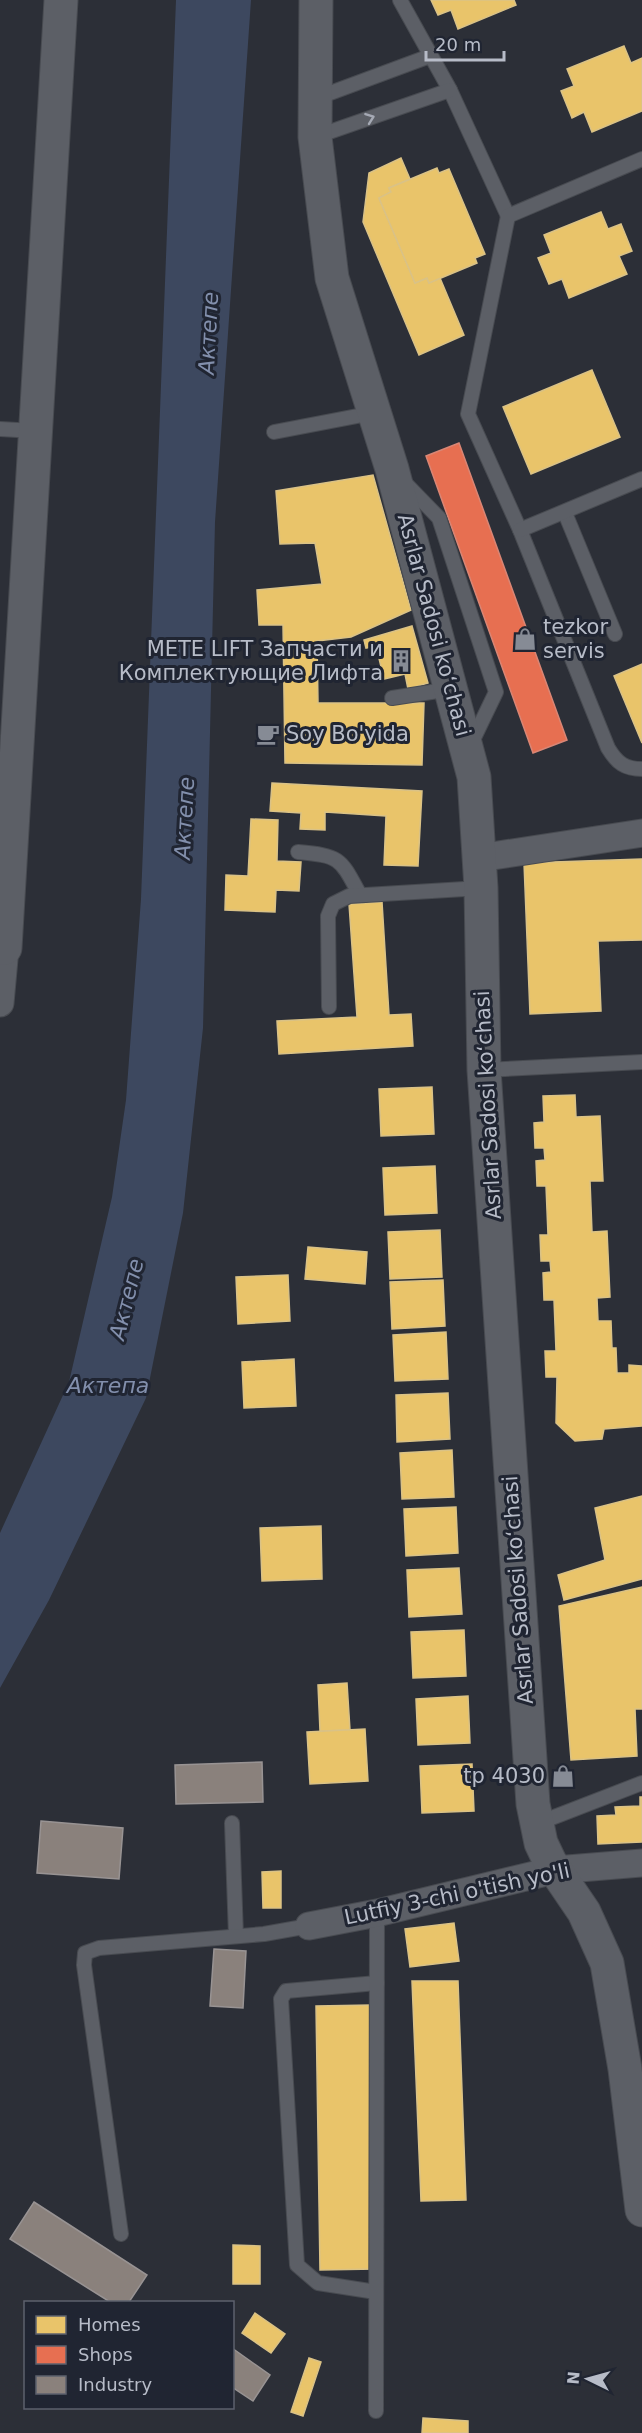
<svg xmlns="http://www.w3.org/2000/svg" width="642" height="2433" font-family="'DejaVu Sans',sans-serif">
	<rect width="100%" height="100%" fill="#2c2f37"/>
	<polygon fill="#3d485f" points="176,0 251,0 215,522 203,1028 183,1213 146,1398 49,1600 0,1688 0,1533 69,1382 112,1197 126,1100 141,899"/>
	<g fill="#e9c46a" stroke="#dac286" stroke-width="1.5">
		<polygon points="431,0 514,0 516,5 458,29 451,10 438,15"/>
		<polygon points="624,46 631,63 642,58 642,111 592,132 584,112 572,118 561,91 574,86 567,69"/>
		<polygon points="401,158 410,179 389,188 391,192 379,198 415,283 427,278 429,283 440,278 464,335 419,355 363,222 369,173"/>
		<polygon points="437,168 439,173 449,169 485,254 475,258 477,263 429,283 427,278 415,283 379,198 391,192 389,188"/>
		<polygon points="601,212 608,229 621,224 632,251 619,256 627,274 569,298 562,279 549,284 538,258 551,253 544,235"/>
		<polygon points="592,370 620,437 531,474 503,407"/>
		<polygon points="373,475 411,610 351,637 317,641 318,703 424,703 422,765 285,763 283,625 259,625 257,590 322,584 315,543 280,544 276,491"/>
		<polygon points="412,626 428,683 408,689 405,674 384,679 376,646 366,648 364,640"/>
		<polygon points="642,664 642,743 614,676"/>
		<polygon points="272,783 422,791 418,866 384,865 386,816 325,812 325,830 300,829 301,813 270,811"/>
		<polygon points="251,819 278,820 277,861 301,862 299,891 276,890 275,912 225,910 226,875 248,876"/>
		<polygon points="642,859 642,940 598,941 601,1011 530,1014 524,863"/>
		<polygon points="382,902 389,1015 411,1014 413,1046 279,1054 277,1021 357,1017 349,904"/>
		<polygon points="432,1087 434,1134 381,1136 379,1089"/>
		<polygon points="575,1095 576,1117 600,1116 603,1181 590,1181 592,1232 607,1231 610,1297 597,1298 598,1321 611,1321 612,1348 616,1348 617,1373 629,1373 629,1365 642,1366 642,1426 604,1429 602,1439 575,1441 556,1423 557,1377 546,1377 545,1351 556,1351 554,1300 544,1300 543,1273 551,1272 550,1261 541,1261 540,1235 548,1235 546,1186 537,1186 536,1161 545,1160 544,1148 535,1148 534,1123 544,1122 543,1096"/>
		<polygon points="435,1166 437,1213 385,1215 383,1168"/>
		<polygon points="440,1230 442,1277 390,1279 388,1232"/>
		<polygon points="308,1247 367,1252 365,1284 305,1279"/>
		<polygon points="288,1275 290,1321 238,1324 236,1277"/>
		<polygon points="443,1280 445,1326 392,1329 390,1282"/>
		<polygon points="446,1332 448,1379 395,1381 393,1335"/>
		<polygon points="294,1359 296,1406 244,1408 242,1362"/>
		<polygon points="448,1393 450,1439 397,1442 396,1395"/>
		<polygon points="452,1450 454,1497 402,1499 400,1453"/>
		<polygon points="642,1496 642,1579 564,1600 558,1575 605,1560 595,1508"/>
		<polygon points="456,1507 458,1553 406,1556 404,1509"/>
		<polygon points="321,1526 322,1579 262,1581 260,1528"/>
		<polygon points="459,1568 462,1614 409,1617 407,1570"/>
		<polygon points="642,1587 642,1709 635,1709 637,1756 571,1760 559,1606"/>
		<polygon points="464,1630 466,1676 413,1678 411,1632"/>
		<polygon points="347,1683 350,1730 320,1731 318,1685"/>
		<polygon points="468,1696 470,1743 418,1745 416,1699"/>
		<polygon points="365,1729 368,1781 310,1784 307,1732"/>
		<polygon points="472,1764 474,1811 422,1813 420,1766"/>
		<polygon points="640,1797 642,1797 642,1842 598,1844 597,1816 616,1815 615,1807 640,1806"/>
		<polygon points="281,1871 281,1908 263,1908 262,1872"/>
		<polygon points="454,1923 459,1961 410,1967 405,1929"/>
		<polygon points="412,1981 458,1981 466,2200 421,2201"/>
		<polygon points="371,2005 375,2269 320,2270 316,2006"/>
		<polygon points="233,2245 260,2246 260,2284 233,2284"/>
		<polygon points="255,2313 285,2334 271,2353 242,2333"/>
		<polygon points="309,2358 321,2362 303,2416 291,2412"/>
		<polygon points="423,2418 468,2421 468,2433 422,2433"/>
	</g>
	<polygon fill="#e76f51" stroke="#d98675" stroke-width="1.5" points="459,443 567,740 533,753 426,456"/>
	<g fill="#8a817c" stroke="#989393" stroke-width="1.5">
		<polygon points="262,1762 263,1802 176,1804 175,1765"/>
		<polygon points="41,1821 123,1828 119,1879 37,1873"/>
		<polygon points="214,1949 246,1951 243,2008 210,2006"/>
		<polygon points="34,2202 147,2275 129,2302 110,2302 10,2239"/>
		<polygon points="232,2348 270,2375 253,2401 232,2387"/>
	</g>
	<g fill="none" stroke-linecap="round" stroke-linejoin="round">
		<g stroke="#484b51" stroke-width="16">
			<g id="service">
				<polyline points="400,0 450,90 508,216"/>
				<polyline points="314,99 430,56"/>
				<polyline points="315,137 450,90"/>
				<path d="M642,159l-134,57 -40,198 52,116 88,218c9,15 17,21 34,21"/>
				<polyline points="0,429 35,431"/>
				<polyline points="274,432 373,413"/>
				<polyline points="404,482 439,518 496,692 470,746"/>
				<polyline points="565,513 615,634"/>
				<polyline points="520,530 642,479"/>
				<polyline points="392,698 451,689"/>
				<path d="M298,852c43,4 42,6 62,43"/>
				<polyline points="329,1007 328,916 333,904 349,896 481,888"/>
				<polyline points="484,1070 642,1062"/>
				<polyline points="232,1823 236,1936"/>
				<polyline points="536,1824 642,1783"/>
				<polyline points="121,2234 84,1965 85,1953 99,1948 264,1934 309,1926"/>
				<polyline points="376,2292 318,2283 297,2265 281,1999 286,1991 377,1983"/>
				<polyline points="376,2411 377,1913"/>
			</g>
		</g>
		<g stroke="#484b51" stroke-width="29">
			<g id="minor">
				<polyline points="479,858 642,833"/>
				<polyline points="0,1003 5,948"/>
				<polyline points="309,1926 377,1913 555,1870 642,1863"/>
			</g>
		</g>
		<g stroke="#484b51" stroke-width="35">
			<g id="tertiary">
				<polyline points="316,0 315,137 332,278 392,469 474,777 481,888 484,1070 533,1804 541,1843 550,1862 584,1912 607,1963 625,2069 642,2210"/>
				<polyline points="0,948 5,948 61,0"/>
			</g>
		</g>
		<use href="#service" stroke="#5c5f66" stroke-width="14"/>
		<use href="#minor" stroke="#5c5f66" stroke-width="27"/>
		<use href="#tertiary" stroke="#5c5f66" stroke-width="33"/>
	</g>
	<defs><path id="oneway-chevron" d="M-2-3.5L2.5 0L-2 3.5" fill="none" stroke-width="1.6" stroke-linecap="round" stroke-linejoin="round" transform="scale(1.5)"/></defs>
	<use stroke="#a5a9b4" href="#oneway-chevron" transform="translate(370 118) rotate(-20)"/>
	<defs>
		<g id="shop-bare" transform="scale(1.8)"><path d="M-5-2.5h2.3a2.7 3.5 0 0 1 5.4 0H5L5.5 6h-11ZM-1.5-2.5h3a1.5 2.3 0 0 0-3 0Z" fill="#868b95" stroke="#202532" stroke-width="2.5" paint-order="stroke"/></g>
		<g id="building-bare" transform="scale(1.8)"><path d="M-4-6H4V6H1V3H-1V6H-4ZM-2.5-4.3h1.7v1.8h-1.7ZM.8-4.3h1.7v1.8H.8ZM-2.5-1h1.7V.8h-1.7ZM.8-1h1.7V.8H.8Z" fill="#868b95" stroke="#202532" stroke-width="2.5" paint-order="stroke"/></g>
		<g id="cafe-bare" transform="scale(1.8)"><path d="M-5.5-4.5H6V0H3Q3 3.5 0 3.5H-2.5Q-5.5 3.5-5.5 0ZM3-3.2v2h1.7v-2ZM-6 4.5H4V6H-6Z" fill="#868b95" stroke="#202532" stroke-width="2.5" paint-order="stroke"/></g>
	</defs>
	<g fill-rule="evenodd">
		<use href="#shop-bare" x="525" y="639"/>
		<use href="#building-bare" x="401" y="661"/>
		<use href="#cafe-bare" x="268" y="734"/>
		<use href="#shop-bare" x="563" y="1776"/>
	</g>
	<g text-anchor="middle" stroke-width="6" stroke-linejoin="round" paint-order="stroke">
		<g font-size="21" fill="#b7bcc8" stroke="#202532">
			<text transform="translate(434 625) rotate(75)" y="7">Asrlar Sadosi ko‘chasi</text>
			<text transform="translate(488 1105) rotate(-93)" y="7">Asrlar Sadosi ko‘chasi</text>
			<text transform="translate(518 1590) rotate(-94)" y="7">Asrlar Sadosi ko‘chasi</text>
			<text transform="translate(457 1894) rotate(-12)" y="7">Lutfiy 3-chi o'tish yo'li</text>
		</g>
		<g font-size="21" fill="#b7bcc8" stroke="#202532" text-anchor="start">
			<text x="543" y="634">tezkor<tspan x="543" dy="24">servis</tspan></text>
			<text x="383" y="656" text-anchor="end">METE LIFT Запчасти и<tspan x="383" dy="24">Комплектующие Лифта</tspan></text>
			<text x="286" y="741">Soy Bo'yida</text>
			<text x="545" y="1783" text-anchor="end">tp 4030</text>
		</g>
		<g font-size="22" font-style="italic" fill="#828fac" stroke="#202532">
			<text transform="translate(208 333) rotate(-87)" y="8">Актепе</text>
			<text transform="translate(184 818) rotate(-87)" y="8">Актепе</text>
			<text transform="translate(126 1299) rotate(-76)" y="8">Актепе</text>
			<text x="108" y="1393">Актепа</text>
		</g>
	</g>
	<rect x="24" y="2301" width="210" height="108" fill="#202532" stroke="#5c616e" stroke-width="1.5"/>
	<rect x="36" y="2316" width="30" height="18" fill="#e9c46a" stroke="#5c616e" stroke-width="1.5"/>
	<text x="78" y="2331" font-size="18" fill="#b7bcc8">Homes</text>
	<rect x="36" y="2346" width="30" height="18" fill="#e76f51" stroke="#5c616e" stroke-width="1.5"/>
	<text x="78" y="2361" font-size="18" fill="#b7bcc8">Shops</text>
	<rect x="36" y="2376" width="30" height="18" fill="#8a817c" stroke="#5c616e" stroke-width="1.5"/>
	<text x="78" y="2391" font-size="18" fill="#b7bcc8">Industry</text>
	<g transform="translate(588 2379) rotate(275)" stroke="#202532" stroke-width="4.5" paint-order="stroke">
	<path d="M0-4.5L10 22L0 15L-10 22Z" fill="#b7bcc8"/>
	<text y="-9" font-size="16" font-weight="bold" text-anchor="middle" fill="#b7bcc8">N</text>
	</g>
	<path d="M426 51v9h78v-9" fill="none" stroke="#b7bcc8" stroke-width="3"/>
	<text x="435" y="51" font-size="18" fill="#b7bcc8" stroke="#202532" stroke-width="4.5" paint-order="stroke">20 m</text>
</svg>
